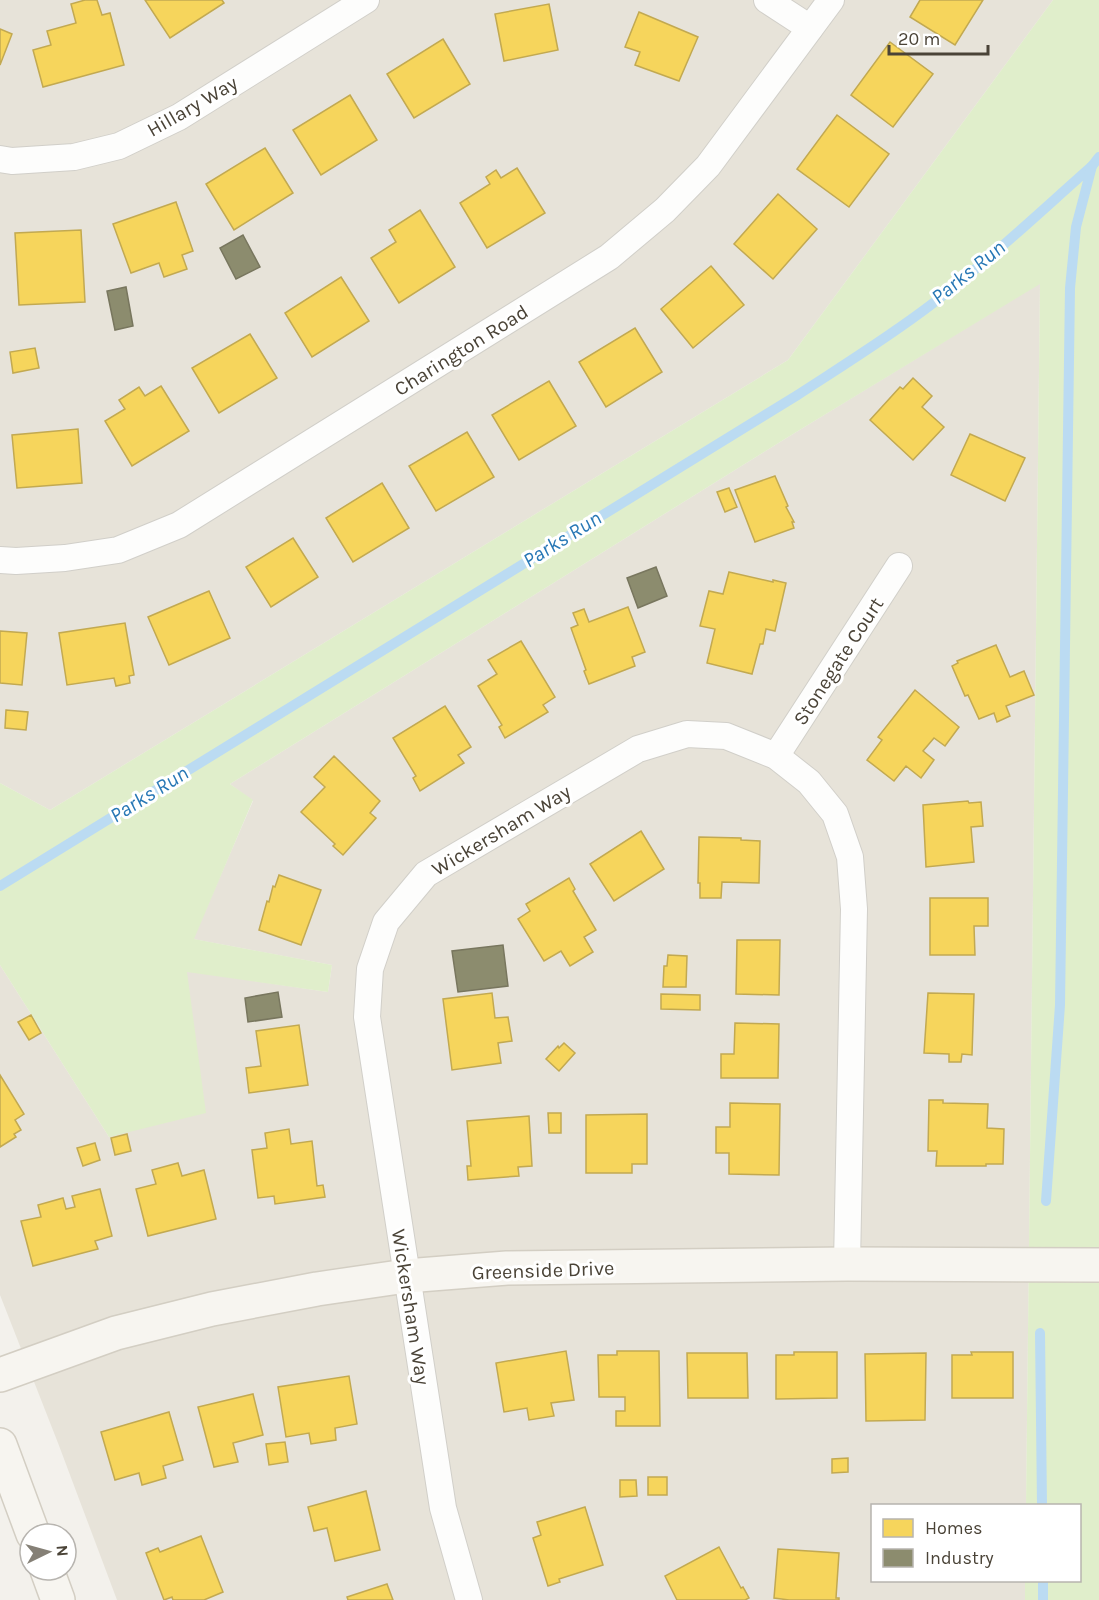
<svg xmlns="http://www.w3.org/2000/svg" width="1099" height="1600" font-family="Karla,sans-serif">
	<rect width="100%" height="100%" fill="#f3f1ec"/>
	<g fill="#e7e3d9">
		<polygon points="0,0 1053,0 788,360 50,810 0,783"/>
		<polygon points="1040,283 1026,1505 872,1506 872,1580 1025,1581 1025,1600 117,1600 58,1443 0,1295 0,965 109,1137 187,971 328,992 332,965 193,939 253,801 230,784 793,434"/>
	</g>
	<polygon fill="#e0eecb" points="1053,0 1099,0 1099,1600 1025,1600 1025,1581 1080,1580 1080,1506 1026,1505 1040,284 793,434 230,784 253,800 194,939 332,965 328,992 187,972 206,1113 109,1137 0,965 0,783 50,810 788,360"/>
	<g fill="#f6d55c" stroke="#c2a951" stroke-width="1.5">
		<polygon points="85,0 97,0 102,15 110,13 124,65 43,87 33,50 51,45 47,31 76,23 71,4"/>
		<polygon points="145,0 222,0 224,3 170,38"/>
		<polygon points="920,0 983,0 955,45 910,17"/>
		<polygon points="549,4 558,50 504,61 495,14"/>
		<polygon points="639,12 698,37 679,81 635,65 640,52 625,47"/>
		<polygon points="0,29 12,34 0,65"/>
		<polygon points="443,39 470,84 414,118 387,74"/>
		<polygon points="890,42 933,74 893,127 851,95"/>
		<polygon points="350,95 377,140 321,175 293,130"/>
		<polygon points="837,115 889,154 849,207 797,169"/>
		<polygon points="265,148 293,193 234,230 206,184"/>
		<polygon points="517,168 545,213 487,248 460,203 490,184 486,177 496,170 501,178"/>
		<polygon points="778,194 817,229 773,279 734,244"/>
		<polygon points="176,202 193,251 182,255 187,269 164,277 159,263 131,273 113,224"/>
		<polygon points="420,210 455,267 399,303 371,258 396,242 389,230"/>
		<polygon points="81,230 85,302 19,305 15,233"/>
		<polygon points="711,266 744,305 693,348 661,309"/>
		<polygon points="341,277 369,321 312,357 285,313"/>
		<polygon points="635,328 662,372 606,407 579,362"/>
		<polygon points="250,334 277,378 219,413 192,368"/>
		<polygon points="35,348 39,368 13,373 10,352"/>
		<polygon points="913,378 932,396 922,407 944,427 913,460 870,420 900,387 903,389"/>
		<polygon points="549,381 576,426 519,460 492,415"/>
		<polygon points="161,386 189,431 132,466 105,421 125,409 119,400 139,387 145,396"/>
		<polygon points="78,429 82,483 17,488 12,435"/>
		<polygon points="467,432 494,477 436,511 409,466"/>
		<polygon points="970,434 1025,458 1005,501 951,475"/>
		<polygon points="775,476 788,506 786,507 794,522 792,522 794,528 755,542 735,490"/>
		<polygon points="382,483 409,528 353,562 326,518"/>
		<polygon points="729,488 737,507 725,512 717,492"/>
		<polygon points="293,538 318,577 271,607 246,567"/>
		<polygon points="729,572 773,582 773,580 786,583 775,631 766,629 763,644 760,644 752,674 707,663 715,629 700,626 709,591 723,594"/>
		<polygon points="209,591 230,638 169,665 148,617"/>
		<polygon points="628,607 645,652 632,657 635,666 589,684 584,671 586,670 571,628 578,625 573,613 584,609 589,622"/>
		<polygon points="125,623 134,675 129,676 130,683 116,686 114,678 67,685 59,633"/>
		<polygon points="0,631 27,633 22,685 0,683"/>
		<polygon points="521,641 555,697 543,705 548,712 505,738 499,727 502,725 478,686 497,674 488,660"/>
		<polygon points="996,645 1010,677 1024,671 1034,695 1006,706 1010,716 997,722 994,713 979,719 968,695 965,696 952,666 958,663 957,661"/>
		<polygon points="915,690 959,727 945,746 934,738 923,751 934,760 921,778 906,766 894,781 867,760 882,740 878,737"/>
		<polygon points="445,706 471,747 458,755 464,763 420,791 413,778 416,776 393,738"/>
		<polygon points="6,710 28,712 26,730 5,728"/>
		<polygon points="334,756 380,801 370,813 376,818 343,855 333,846 335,844 301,812 325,787 314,777"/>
		<polygon points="968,801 969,803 981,802 983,826 971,827 974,862 926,867 923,805"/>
		<polygon points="641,831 664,869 614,901 590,864"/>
		<polygon points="699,837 741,838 741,840 760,841 759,883 722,882 721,898 700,898 700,883 698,883"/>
		<polygon points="279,875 321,890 301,945 259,930 267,901 269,902 273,886 275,887"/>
		<polygon points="569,878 575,889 573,891 596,930 584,937 593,952 570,966 561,951 544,961 518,919 530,911 526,904"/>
		<polygon points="930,898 988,898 988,926 974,926 975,955 930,955"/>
		<polygon points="737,940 780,940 779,995 736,994"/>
		<polygon points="668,955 687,956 686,987 663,987 664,966 667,966"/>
		<polygon points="492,993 495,1018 508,1017 512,1041 498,1043 501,1063 452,1070 443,999"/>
		<polygon points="928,993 974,994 972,1055 962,1054 961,1062 949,1062 949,1054 924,1053"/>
		<polygon points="661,994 700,995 700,1010 661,1009"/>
		<polygon points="31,1015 41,1033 29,1040 18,1022"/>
		<polygon points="735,1023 779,1024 778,1078 721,1078 721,1054 734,1054"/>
		<polygon points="299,1025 308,1085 249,1093 246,1068 261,1066 256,1031"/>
		<polygon points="564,1043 575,1053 559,1071 546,1059 558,1046 559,1048"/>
		<polygon points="0,1075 24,1114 15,1120 21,1130 14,1134 16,1137 0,1147"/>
		<polygon points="929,1100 943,1100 943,1103 988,1104 987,1128 1004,1129 1003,1164 986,1164 986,1166 936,1166 937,1151 928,1151"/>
		<polygon points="730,1103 780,1104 779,1175 729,1174 729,1153 716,1153 716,1127 730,1127"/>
		<polygon points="548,1113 561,1113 561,1133 549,1133"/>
		<polygon points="647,1114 647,1164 632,1164 632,1173 586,1173 586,1115"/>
		<polygon points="529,1116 532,1166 518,1167 519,1176 468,1180 467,1166 471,1166 467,1121"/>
		<polygon points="289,1129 291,1144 312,1141 317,1186 323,1185 325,1197 275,1204 274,1196 258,1198 252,1150 267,1148 265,1133"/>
		<polygon points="127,1134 131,1151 115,1155 111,1138"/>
		<polygon points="95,1143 100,1160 83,1166 77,1148"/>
		<polygon points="178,1163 182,1176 204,1170 216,1219 148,1236 136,1189 156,1184 152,1170"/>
		<polygon points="100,1189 112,1236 95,1241 98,1249 33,1266 21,1221 41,1217 38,1205 63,1198 66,1209 75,1207 72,1196"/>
		<polygon points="566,1351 574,1400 551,1403 554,1416 529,1420 527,1408 504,1412 496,1363"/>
		<polygon points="617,1351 659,1351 660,1426 616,1426 616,1411 625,1411 625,1397 599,1397 598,1355 617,1355"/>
		<polygon points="794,1352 837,1352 837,1398 776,1399 776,1355 794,1355"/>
		<polygon points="971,1352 1013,1352 1013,1398 952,1398 952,1355 972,1355"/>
		<polygon points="687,1353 747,1353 748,1398 688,1398"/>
		<polygon points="926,1353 925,1420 866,1421 865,1354"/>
		<polygon points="349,1376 357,1424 335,1428 336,1440 311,1444 309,1433 286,1437 278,1387"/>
		<polygon points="253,1394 263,1435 233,1443 238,1462 214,1467 198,1407"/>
		<polygon points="169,1412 183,1460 163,1466 166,1478 142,1485 139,1473 115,1480 101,1432"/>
		<polygon points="285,1442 288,1462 269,1465 266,1444"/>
		<polygon points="848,1458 848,1472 832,1473 832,1459"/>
		<rect x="648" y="1477" width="19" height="18"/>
		<polygon points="620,1480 636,1480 637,1496 620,1497"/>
		<polygon points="366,1491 380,1550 335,1561 327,1528 314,1531 308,1507"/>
		<polygon points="585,1507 603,1565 559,1579 560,1582 548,1586 533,1538 541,1535 537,1522"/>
		<polygon points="201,1536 223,1592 204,1600 173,1600 172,1597 164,1600 146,1553 158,1548 160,1552"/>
		<polygon points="719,1547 741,1588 743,1587 749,1598 745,1600 677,1600 665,1576"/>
		<polygon points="778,1549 839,1553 836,1598 839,1598 839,1600 789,1600 774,1598"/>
		<polygon points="387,1584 393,1600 348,1600 347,1597"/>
	</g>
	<g fill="#8c8c6e" stroke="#78765e" stroke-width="1.5">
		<polygon points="243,235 260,267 236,279 220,248"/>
		<polygon points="126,287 133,326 115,330 107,291"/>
		<polygon points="656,567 667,596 638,608 627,578"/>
		<polygon points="503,945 508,986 458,992 452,951"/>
		<polygon points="278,992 282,1017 248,1022 245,998"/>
	</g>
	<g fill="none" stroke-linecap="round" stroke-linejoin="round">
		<g stroke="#bbdbf2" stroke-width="10">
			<path d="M0,886l796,-490c46,-30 93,-59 136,-92 56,-43 107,-91 160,-138l7,-9"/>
			<polyline points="1046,1201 1060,1005 1070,288 1076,227 1092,166"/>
			<polyline points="1040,1333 1042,1506"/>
			<polyline points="1043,1580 1043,1600"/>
		</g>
		<g stroke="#d1cfc9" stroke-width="28">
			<g id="street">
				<polyline points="767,0 810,28"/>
				<polyline points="0,159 12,161 74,157 119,146 179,117 366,0"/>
				<polyline points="0,560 16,561 65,558 118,550 179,525 609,257 665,210 708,166 831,0"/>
				<polyline points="776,756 899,566"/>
				<polyline points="469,1600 443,1508 367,1017 370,969 386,922 426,874 638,749 687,734 726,736 776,756 809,782 835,814 850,857 854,909 847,1264"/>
			</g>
		</g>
		<g stroke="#d3cec3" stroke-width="36">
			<g id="secondary">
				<polyline points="0,1375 116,1333 212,1309 317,1289 406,1276 507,1268 847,1264 1099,1265"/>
				<polyline points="0,1445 33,1534"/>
				<polyline points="47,1570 58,1600"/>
			</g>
		</g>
		<use href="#street" stroke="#fdfdfc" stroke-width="26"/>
		<use href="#secondary" stroke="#f7f5f0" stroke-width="33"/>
	</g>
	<g text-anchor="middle" stroke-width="6" stroke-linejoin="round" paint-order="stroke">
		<g font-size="20" fill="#4a4337" stroke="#fff">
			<text transform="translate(192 106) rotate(-30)" y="7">Hillary Way</text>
			<text transform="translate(461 350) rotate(-32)" y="7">Charington Road</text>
			<text transform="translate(838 661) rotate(-57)" y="7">Stonegate Court</text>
			<text transform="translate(501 830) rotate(-31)" y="7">Wickersham Way</text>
			<text transform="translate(543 1270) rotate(-2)" y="7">Greenside Drive</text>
			<text transform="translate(411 1307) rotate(81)" y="7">Wickersham Way</text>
		</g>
		<g font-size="21" font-style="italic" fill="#2777b5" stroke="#fff">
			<text transform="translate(968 272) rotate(-39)" y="7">Parks Run</text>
			<text transform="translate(562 539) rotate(-32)" y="7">Parks Run</text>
			<text transform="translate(149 794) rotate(-32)" y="7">Parks Run</text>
		</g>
	</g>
	<rect x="871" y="1504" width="210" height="78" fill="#ffffff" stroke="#b7b4af" stroke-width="1.5"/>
	<rect x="883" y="1519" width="30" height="18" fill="#f6d55c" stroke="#b7b4af" stroke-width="1.5"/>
	<text x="925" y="1534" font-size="18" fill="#4a4337">Homes</text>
	<rect x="883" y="1549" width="30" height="18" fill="#8c8c6e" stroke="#b7b4af" stroke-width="1.5"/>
	<text x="925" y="1564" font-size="18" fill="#4a4337">Industry</text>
	<g transform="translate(48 1552) rotate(85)"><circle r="28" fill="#ffffff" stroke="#b7b4af" stroke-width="1.5"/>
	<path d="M0-4.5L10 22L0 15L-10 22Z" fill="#858076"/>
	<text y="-9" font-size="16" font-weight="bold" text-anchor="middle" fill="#4a4337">N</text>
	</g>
	<path d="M889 45v9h99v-9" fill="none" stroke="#4a4337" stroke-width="3"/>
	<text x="898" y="45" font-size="18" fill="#4a4337" stroke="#ffffff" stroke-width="4.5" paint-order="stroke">20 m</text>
</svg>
